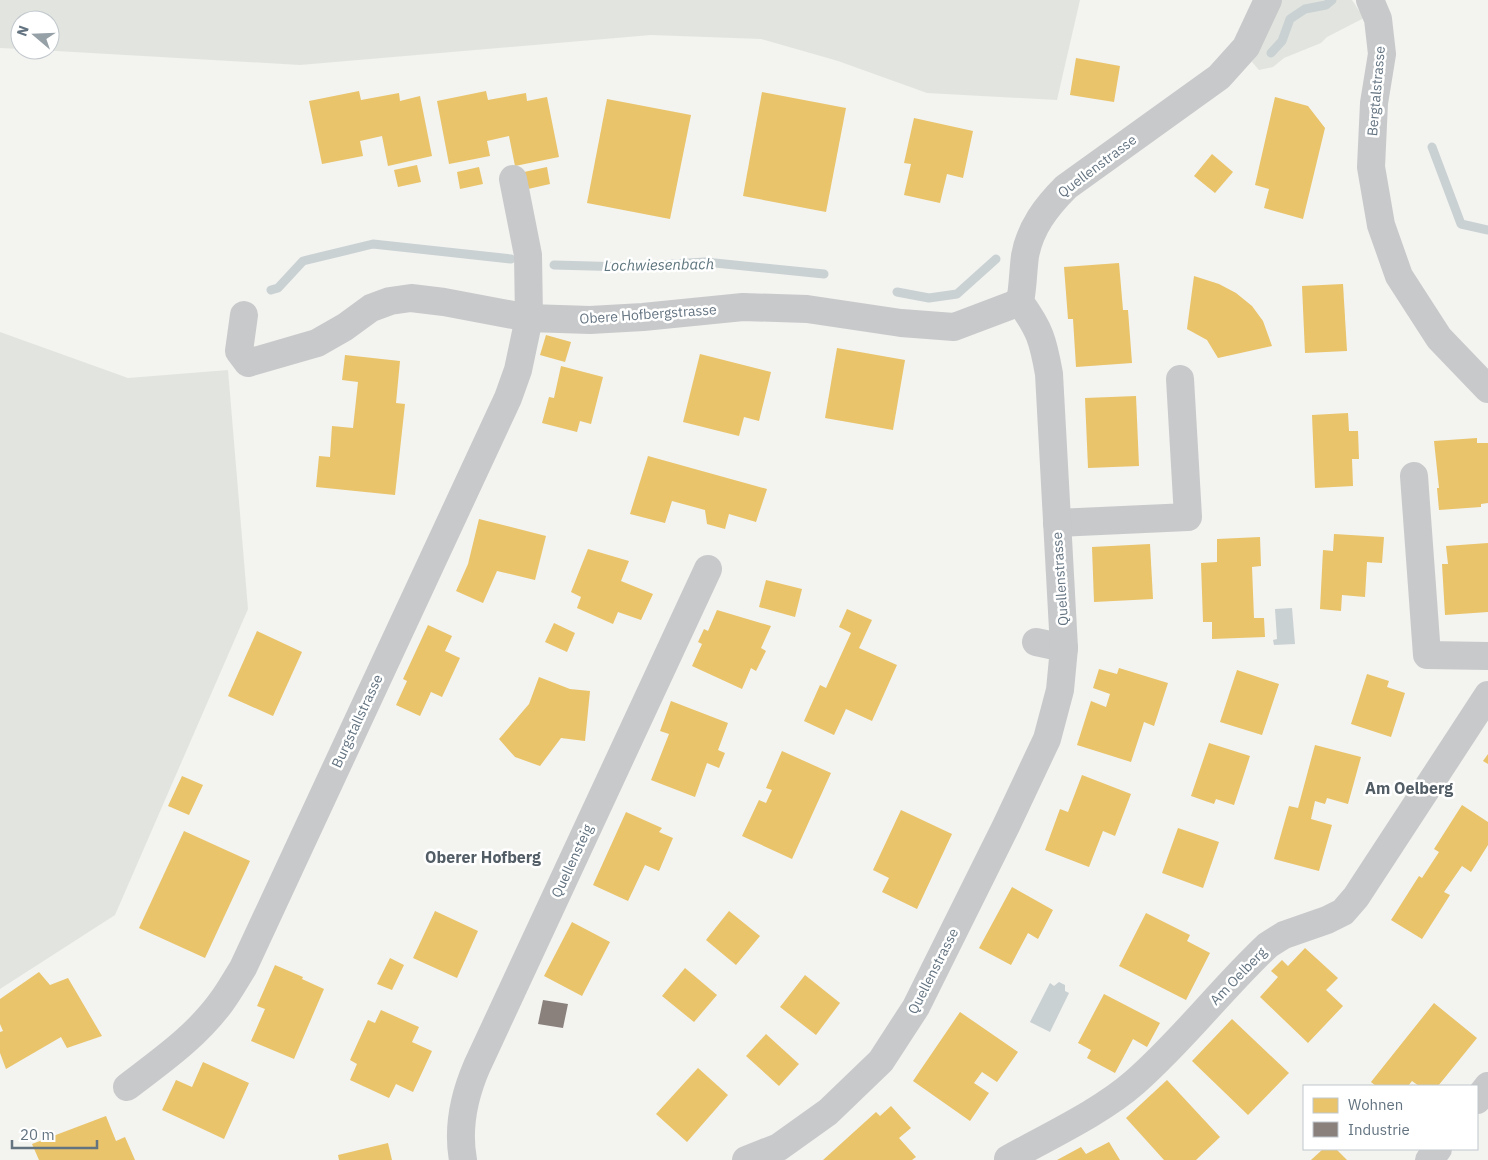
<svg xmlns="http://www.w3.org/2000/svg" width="1488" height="1160" font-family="'IBM Plex Sans',sans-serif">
	<rect width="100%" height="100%" fill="#f3f3f0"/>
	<g fill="#e2e5df">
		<polygon points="0,0 1080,0 1057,100 927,93 838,61 761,39 651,35 300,65 39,50 50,50 50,20 20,20 20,49 0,48"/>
		<polygon points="1282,0 1352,0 1364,18 1327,37 1321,43 1284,58 1273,67 1259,70 1252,62"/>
		<polygon points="0,332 128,378 228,370 248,609 115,915 0,989"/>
	</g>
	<g fill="#c9d1d3">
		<polygon points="1292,608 1295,644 1274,645 1273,640 1277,639 1275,609"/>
		<polygon points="1059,982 1065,985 1065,991 1069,993 1050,1032 1030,1022 1050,983 1054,986"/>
	</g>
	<g fill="#e9c46a">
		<polygon points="1076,58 1120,66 1114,102 1070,95"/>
		<polygon points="359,91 361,100 399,93 400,101 420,96 432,156 388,166 382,136 360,141 363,156 322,164 309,101"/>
		<polygon points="486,91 488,100 526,93 527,101 547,97 559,157 515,166 509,136 487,141 490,156 449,164 437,101"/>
		<polygon points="762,92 846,108 826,212 743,196"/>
		<polygon points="1275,97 1308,106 1325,128 1303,219 1264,208 1269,189 1255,185"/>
		<polygon points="607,99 691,115 670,219 587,203"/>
		<polygon points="914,118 973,131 963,178 947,174 940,203 904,195 911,164 904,163"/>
		<polygon points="1212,154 1233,172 1215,193 1194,176"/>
		<polygon points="417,165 421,182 398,187 394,170"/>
		<polygon points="479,167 483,184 460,189 457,172"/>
		<polygon points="547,167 550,184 528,189 524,172"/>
		<polygon points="1119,263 1123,310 1128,310 1132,363 1076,367 1073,319 1068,319 1064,267"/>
		<polygon points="1194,276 1219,284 1236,293 1252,306 1263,321 1272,346 1218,358 1207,340 1187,329"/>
		<polygon points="1343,284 1347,351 1305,353 1302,286"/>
		<polygon points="546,335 571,342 565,362 540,355"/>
		<polygon points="837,348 905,360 893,430 825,418"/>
		<polygon points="700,354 771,372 759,421 744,417 739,436 683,422"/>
		<polygon points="345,355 400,361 396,403 405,404 395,495 316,487 319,456 330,457 332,426 353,428 358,382 342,380"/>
		<polygon points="561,366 603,377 591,424 580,421 577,432 542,423 549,397 554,398"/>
		<polygon points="1136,396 1139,466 1088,468 1085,398"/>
		<polygon points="1348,413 1349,431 1358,431 1359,459 1352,459 1353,486 1315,488 1312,415"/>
		<polygon points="1477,438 1477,443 1488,443 1488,503 1481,504 1481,507 1439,510 1437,488 1439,488 1434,441"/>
		<polygon points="648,456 767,489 756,522 729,514 725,529 707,524 705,510 672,501 665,523 630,514"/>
		<polygon points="479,519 546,536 535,580 497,571 483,603 456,591 468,564"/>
		<polygon points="1334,534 1384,537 1382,563 1367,562 1365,597 1342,595 1341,611 1320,609 1323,550 1333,551"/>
		<polygon points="1260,537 1261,566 1252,567 1254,618 1264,618 1265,637 1212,639 1212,622 1203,622 1201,563 1217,562 1217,539"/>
		<polygon points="1488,543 1488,612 1445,615 1442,564 1448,564 1446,546"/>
		<polygon points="1150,544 1153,599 1094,602 1092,547"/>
		<polygon points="588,549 629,561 621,581 653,594 641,620 618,612 613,624 577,608 581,597 571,592"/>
		<polygon points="766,580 802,589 795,617 759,607"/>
		<polygon points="847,609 872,620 859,648 897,665 872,721 846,709 834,735 804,721 820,685 826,688 851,633 839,627"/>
		<polygon points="717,610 771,626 761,648 766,651 756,671 751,668 742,689 692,666 702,644 698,642 704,629 708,631"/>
		<polygon points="554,623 575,633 567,652 545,642"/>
		<polygon points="428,625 452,636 445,651 460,658 442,697 431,692 420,716 396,705 407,681 403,679"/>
		<polygon points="257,631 302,652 273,716 228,696"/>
		<polygon points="1119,668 1168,683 1154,726 1144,722 1131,762 1077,745 1091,701 1106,707 1110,694 1093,688 1099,669 1117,674"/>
		<polygon points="1237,670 1279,684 1262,735 1220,722"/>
		<polygon points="1367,674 1389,681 1387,687 1405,693 1391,737 1351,724"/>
		<polygon points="539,677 570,689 590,691 585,741 561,738 540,766 515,757 499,739 529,704"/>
		<polygon points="671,701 728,723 718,750 725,753 719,768 707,763 695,797 651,780 669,734 660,731"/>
		<polygon points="1209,743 1250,756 1234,805 1216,799 1214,804 1191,796"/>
		<polygon points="1315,745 1361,757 1348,804 1327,798 1325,804 1315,801 1311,819 1332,825 1319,871 1274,859 1289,806 1298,808"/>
		<polygon points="782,751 831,773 792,859 742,836 759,800 766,803 772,790 766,788"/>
		<polygon points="1488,754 1488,764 1483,761"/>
		<polygon points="1082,775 1131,794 1115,836 1103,831 1089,867 1045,850 1060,809 1068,812"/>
		<polygon points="182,776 203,785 189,815 168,806"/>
		<polygon points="1462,805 1488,822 1488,845 1471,872 1462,866 1444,892 1450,895 1422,939 1391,920 1419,876 1422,878 1439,852 1434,849"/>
		<polygon points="901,810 952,834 917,909 882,892 889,878 873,870"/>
		<polygon points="626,812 662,828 659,832 673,838 659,871 645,865 628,901 593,885"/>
		<polygon points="1178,828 1219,842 1203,888 1162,873"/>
		<polygon points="184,831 250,861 205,958 139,928"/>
		<polygon points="1012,887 1053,910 1038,939 1028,933 1011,965 979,948"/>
		<polygon points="435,911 478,931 457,978 413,958"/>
		<polygon points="729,911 760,936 736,965 706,940"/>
		<polygon points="1146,913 1190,935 1187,941 1210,953 1186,1000 1119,966"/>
		<polygon points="572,922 610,942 582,996 544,976"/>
		<polygon points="1305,948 1338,978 1326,990 1343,1006 1308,1043 1260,997 1278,977 1271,971 1282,960 1288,966"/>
		<polygon points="390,958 404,965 392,990 377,984"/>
		<polygon points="275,965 303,977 302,979 324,989 294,1059 251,1041 265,1009 257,1006"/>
		<polygon points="685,968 717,995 694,1022 662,996"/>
		<polygon points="39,972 50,985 68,978 102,1036 67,1048 61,1037 6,1069 0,1053 0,1032 3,1031 0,1024 0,999"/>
		<polygon points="805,975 840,1003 816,1035 780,1007"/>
		<polygon points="1104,994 1160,1023 1147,1047 1133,1039 1115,1073 1087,1058 1091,1050 1078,1043"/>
		<polygon points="1434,1003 1477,1038 1438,1086 1419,1086 1412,1081 1408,1086 1376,1086 1371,1082"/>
		<polygon points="381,1010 419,1027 412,1042 432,1051 413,1092 396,1084 389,1098 350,1080 357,1064 350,1060 368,1020 375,1023"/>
		<polygon points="960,1012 1018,1052 997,1082 982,1072 974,1083 989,1093 970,1121 913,1081"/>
		<polygon points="1232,1019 1289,1073 1248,1115 1192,1061"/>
		<polygon points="766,1034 799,1064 779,1086 746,1056"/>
		<polygon points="203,1062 249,1083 224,1139 162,1110 176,1080 192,1087"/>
		<polygon points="698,1068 728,1095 687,1142 656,1114"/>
		<polygon points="1167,1080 1220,1137 1196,1160 1164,1160 1126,1118"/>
		<polygon points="891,1106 911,1128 899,1138 916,1157 912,1160 823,1160 876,1112 880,1116"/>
		<polygon points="106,1116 116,1141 125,1137 135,1160 39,1160 32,1144"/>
		<polygon points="1109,1142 1120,1160 1057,1160 1081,1147 1086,1154"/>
		<polygon points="388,1143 392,1160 339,1160 338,1155"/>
		<polygon points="1323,1149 1336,1149 1347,1160 1311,1160"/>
	</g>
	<polygon fill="#8a817c" points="543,1000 568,1004 563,1028 538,1024"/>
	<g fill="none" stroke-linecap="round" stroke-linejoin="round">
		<g stroke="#c9d1d3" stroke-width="9">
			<polyline points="1271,53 1282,41 1290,19 1305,9 1326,5 1332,0"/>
			<polyline points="1432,147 1461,224 1488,230"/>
			<polyline points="554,265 628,267 705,262 824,274"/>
			<polyline points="271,290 278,288 303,261 373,244 511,259"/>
			<polyline points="897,292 929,298 957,294 996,259"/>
		</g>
		<g stroke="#c8c9ca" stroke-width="28">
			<polyline points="1370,0 1378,19 1382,54 1374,103 1371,167 1381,225 1399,276 1439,338 1488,389"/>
			<polyline points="244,315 239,351 248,363 317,343 345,327 371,308 390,301 411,298 444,302 529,318 590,320 643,317 743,307 807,309 901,323 954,327 1020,302"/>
			<polyline points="1414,476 1427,655 1488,656"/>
			<polyline points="1057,523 1188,517 1180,379"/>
			<polyline points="1036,642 1064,648"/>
			<path d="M127,1087c34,-26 70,-51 95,-86 8,-11 14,-22 21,-33l265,-570 10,-28 11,-52 -1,-63 -15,-76"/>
			<polyline points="1477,1100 1488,1086"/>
			<path d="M1008,1159c41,-23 93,-47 127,-77 48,-42 87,-94 133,-137l16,-10 43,-15 16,-8 13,-15 132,-202"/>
			<path d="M463,1160c-6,-33 1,-64 14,-94l231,-497"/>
			<path d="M746,1160l33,-13 49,-35 53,-51 35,-54 90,-181 41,-87 13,-49 4,-42 -15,-274c-6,-34 -9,-44 -29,-72 3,-15 3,-31 5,-46 5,-28 21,-49 41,-69l153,-110 27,-30 22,-47"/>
			<polyline points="1429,1160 1438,1149"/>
		</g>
	</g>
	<g text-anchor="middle" stroke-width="5" stroke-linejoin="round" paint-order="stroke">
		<g font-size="14" fill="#637380" stroke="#fff">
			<text transform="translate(1376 91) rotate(-85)" y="5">Bergtalstrasse</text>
			<text transform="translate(1097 166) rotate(-37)" y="5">Quellenstrasse</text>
			<text transform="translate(648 314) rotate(-4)" y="5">Obere Hofbergstrasse</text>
			<text transform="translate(1060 579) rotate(-94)" y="5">Quellenstrasse</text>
			<text transform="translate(357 721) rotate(-65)" y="5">Burgstallstrasse</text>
			<text transform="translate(572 861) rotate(-65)" y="5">Quellensteig</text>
			<text transform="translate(933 971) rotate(-63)" y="5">Quellenstrasse</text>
			<text transform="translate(1238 976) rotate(-46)" y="5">Am Oelberg</text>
		</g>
		<g font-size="15" font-style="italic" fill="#5f767e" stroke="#fff">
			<text transform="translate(659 265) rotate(-1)" y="5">Lochwiesenbach</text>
		</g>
		<g font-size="16" font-weight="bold" fill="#515c65" stroke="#fff">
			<text x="1409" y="794">Am Oelberg</text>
			<text x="483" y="863">Oberer Hofberg</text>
		</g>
	</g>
	<rect x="1303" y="1085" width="175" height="65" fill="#ffffff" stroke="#c1c7cc"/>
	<rect x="1313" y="1098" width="25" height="15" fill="#e9c46a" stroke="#c1c7cc"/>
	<text x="1348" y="1110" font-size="15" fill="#637380">Wohnen</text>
	<rect x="1313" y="1122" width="25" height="15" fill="#8a817c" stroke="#c1c7cc"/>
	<text x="1348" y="1135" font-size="15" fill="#637380">Industrie</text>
	<g transform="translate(35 35) rotate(289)"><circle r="24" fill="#ffffff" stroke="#c1c7cc"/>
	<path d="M0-4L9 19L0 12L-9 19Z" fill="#95a0a7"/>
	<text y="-8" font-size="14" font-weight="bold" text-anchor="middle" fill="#637380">N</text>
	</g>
	<path d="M12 1140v8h85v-8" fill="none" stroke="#637380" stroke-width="2.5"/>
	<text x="20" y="1140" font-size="15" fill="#637380" stroke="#ffffff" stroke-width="4" paint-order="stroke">20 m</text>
</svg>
